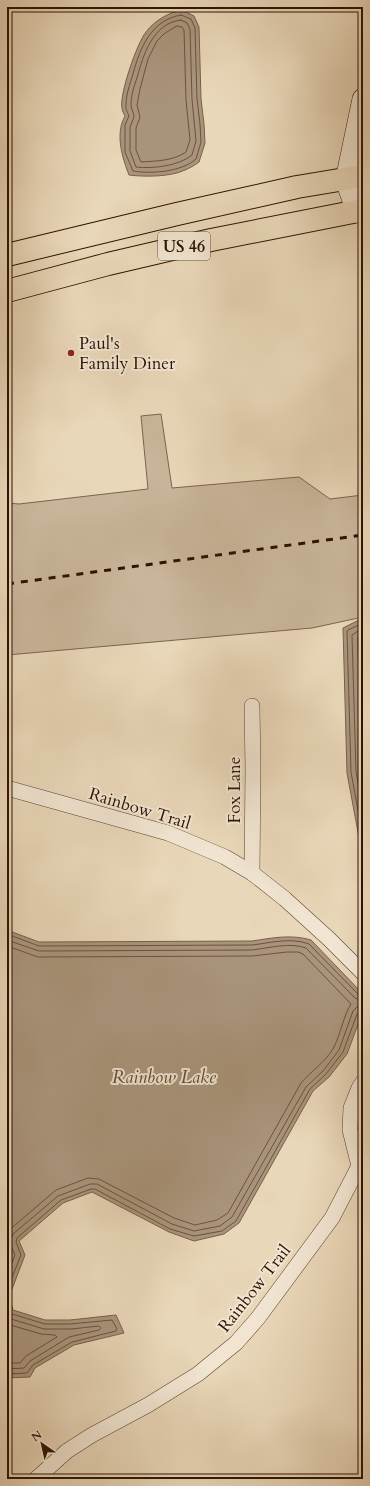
<svg xmlns="http://www.w3.org/2000/svg" width="370" height="1486" font-family="Cardo,serif">
	<rect width="100%" height="100%" fill="#e9d7b9"/>
	<filter id="stains"><feTurbulence type="fractalNoise" baseFrequency=".005" numOctaves="4"/><feColorMatrix values="0 0 0 0 .2 0 0 0 0 .09 0 0 0 0 .02 0 0 0 .5 -.17"/></filter>
	<radialGradient id="worn" r=".72"><stop offset=".6" stop-color="#630" stop-opacity="0"/><stop offset="1" stop-color="#630" stop-opacity=".3"/></radialGradient>
	<polygon fill="#c9b59a" stroke="#7b634e" points="161,414 172,488 299,477 330,499 363,495 363,617 312,628 7,655 7,503 19,504 148,489 141,416"/>
	<g fill="#a9947b" stroke="#77604b">
		<path d="M182,10l12,6 5,11 2,72 3,25 1,19 -6,19c-4,3 -9,6 -14,8 -14,7 -41,7 -56,5 -7,-18 -14,-41 -4,-59 -1,-2 -3,-5 -3,-8 -3,-13 15,-65 24,-76 9,-12 22,-19 36,-22z"/>
		<polygon points="363,618 363,859 347,773 343,628"/>
		<path d="M7,930l32,12 213,-1c20,-3 39,-7 59,-1l52,54v17l-16,43 -18,23 -16,14 -74,132 -15,11 -30,7 -25,-9 -77,-40 -29,11 -44,38 6,14 -16,42 4,13 32,10h25l46,-5 8,18 -50,12 -39,23 -5,9 -23,1z"/>
	</g>
	<g fill="none" stroke-linecap="round" stroke-linejoin="round">
		<g stroke="#6b523e" stroke-width="1">
			<path d="M181,15l10,4 4,9 2,71 3,25 1,18 -5,17c-15,13 -44,15 -63,12l-8,-19v-27l4,-9c-1,-3 -4,-7 -3,-11 0,-11 4,-21 7,-31 7,-26 18,-54 48,-59z"/>
			<path d="M181,20l6,3 3,6 2,70 4,42 -4,14c-13,11 -40,14 -56,12l-6,-16v-24l4,-10c0,-4 -3,-8 -3,-12 0,-9 3,-19 6,-27 6,-23 16,-55 44,-58z"/>
			<path d="M177,26l5,1 2,3 2,70 4,40 -4,12c-13,9 -30,9 -45,10l-5,-12v-22l4,-11 -3,-12 3,-16 8,-30 9,-18 7,-7z"/>
			<polyline points="363,623 348,630 347,631 351,772 363,838"/>
			<polyline points="363,628 352,635 356,772 363,810"/>
			<polyline points="363,635 358,638 359,690 363,777"/>
			<path d="M7,934l32,12 213,-1c18,-2 39,-8 57,-1l50,51 4,1"/>
			<path d="M7,940l32,11 213,-1c17,-2 38,-8 54,-2l49,50 8,3"/>
			<path d="M7,946l31,11 214,-1 35,-4h11l5,2 48,50c-8,13 -10,29 -17,43 -8,15 -23,24 -33,36l-73,130 -11,7 -22,5 -21,-7 -75,-39 -11,-1 -32,12 -49,42"/>
			<polyline points="7,1276 15,1255 10,1243 13,1234 58,1196 90,1184 97,1184 172,1224 194,1231 220,1226 232,1217 306,1087 323,1071 339,1050 353,1011 357,1007 363,1006"/>
			<polyline points="7,1290 21,1255 16,1242 17,1238 61,1200 91,1189 95,1189 170,1229 194,1236 222,1231 236,1221 310,1089 326,1074 343,1052 357,1014 360,1012 363,1011"/>
			<polyline points="7,1305 12,1314 45,1324 70,1324 112,1320 117,1329 116,1331 72,1342 33,1365 27,1373 7,1374"/>
			<polyline points="7,1317 11,1319 44,1329 71,1329 99,1326 101,1328 99,1330 69,1337 30,1361 24,1368 7,1369"/>
			<polyline points="7,1324 41,1334 55,1335 57,1337 26,1356 20,1363 7,1363"/>
		</g>
		<g stroke="#5c4230" stroke-width="16">
			<g id="minor">
				<polyline points="252,706 253,768 252,873"/>
				<polyline points="7,788 168,833 225,857 252,873 285,899 329,939 363,973"/>
				<polyline points="36,1479 67,1451 92,1435 148,1405 198,1374 236,1343 258,1318 332,1218 359,1166 350,1130 351,1108 359,1088 363,1082"/>
			</g>
		</g>
		<g stroke="#2d1102" stroke-width="22">
			<polyline id="secondary" points="357,212 346,180 363,99"/>
		</g>
		<g stroke="#2d1102" stroke-width="24">
			<g id="trunk">
				<polyline points="7,255 177,214 297,187 363,176"/>
				<polyline points="7,291 108,264 211,240 363,210"/>
			</g>
		</g>
		<use href="#minor" stroke="#f1e5d2" stroke-width="15"/>
		<use href="#secondary" stroke="#f1e5d2" stroke-width="21"/>
		<use href="#trunk" stroke="#e9d7b9" stroke-width="22"/>
		<polyline stroke="#2d1102" stroke-width="3" stroke-dasharray="7 7" stroke-linecap="butt" points="7,584 363,535"/>
	</g>
	<circle fill="#8f2418" stroke="#f1e5d2" stroke-width="1.5" cx="71" cy="353" r="4"/>
	<g text-anchor="middle" stroke-width="4" stroke-linejoin="round" paint-order="stroke">
		<rect fill="#f1e5d2" stroke="#685140" stroke-width="1" x="158" y="232" width="52" height="28" rx="3"/>
		<g font-size="16" font-weight="bold" fill="#2d1102">
			<text x="184" y="252">US 46</text>
		</g>
		<g font-size="17" fill="#2d1102" stroke="#f1e5d2" text-anchor="start">
			<text x="79" y="349">Paul's<tspan x="79" dy="20">Family Diner</tspan></text>
		</g>
		<g font-size="17" fill="#2d1102" stroke="#f1e5d2">
			<text transform="translate(234 790) rotate(-90)" y="6">Fox Lane</text>
			<text transform="translate(140 808) rotate(17)" y="6">Rainbow Trail</text>
			<text transform="translate(254 1288) rotate(-52)" y="6">Rainbow Trail</text>
		</g>
		<g font-size="18" font-style="italic" fill="#5f4532" stroke="#f1e5d2">
			<text x="164" y="1083">Rainbow Lake</text>
		</g>
	</g>
	<rect width="370" height="1486" fill="none" stroke="#e9d7b9" stroke-width="24"/>
	<rect x="8" y="8" width="354" height="1470" fill="none" stroke="#2d1102" stroke-width="2"/>
	<rect x="12" y="12" width="346" height="1462" fill="none" stroke="#2d1102"/>
	<g transform="translate(42 1444) rotate(326)" stroke="#f1e5d2" stroke-width="3" paint-order="stroke">
	<path d="M0-3L7 15L0 10L-7 15Z" fill="#2d1102"/>
	<text y="-6" font-size="11" font-weight="bold" text-anchor="middle" fill="#2d1102">N</text>
	</g>
	<rect width="100%" height="100%" filter="url(#stains)"/>
	<rect width="100%" height="100%" fill="url(#worn)"/>
</svg>
